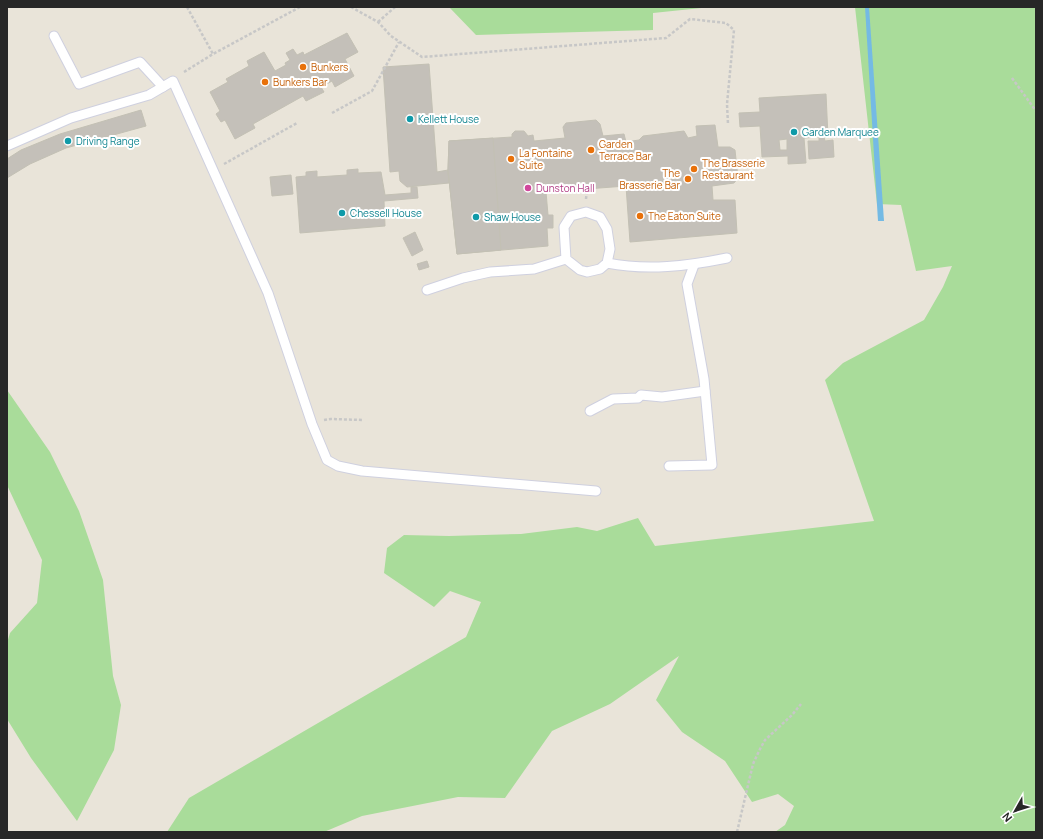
<svg xmlns="http://www.w3.org/2000/svg" width="1043" height="839" font-family="Manrope,sans-serif">
	<rect width="100%" height="100%" fill="#e9e4d9"/>
	<g fill="#a9dc9a">
		<polygon points="449,7 711,7 653,13 653,30 476,35"/>
		<polygon points="855,7 1036,7 1036,832 775,832 785,825 794,806 778,794 752,802 725,761 682,732 656,700 679,656 610,704 552,731 505,798 458,797 362,816 324,832 167,832 189,798 466,637 481,602 450,591 434,607 384,573 387,548 404,535 449,536 521,534 577,527 597,531 638,518 655,546 874,521 825,380 843,363 924,320 943,287 952,266 916,271 901,205 877,204"/>
		<polygon points="7,390 50,452 79,511 103,580 113,676 121,705 114,750 77,821 31,758 7,719 7,643 10,633 37,603 42,560 7,485"/>
	</g>
	<polygon fill="#74bae4" points="865,7 869,7 884,221 878,221"/>
	<g fill="#c4c0b9" stroke="#c3c0b4" fill-rule="evenodd">
		<polygon points="347,33 358,52 345,59 354,76 335,87 332,81 321,87 324,92 306,101 303,96 253,124 255,128 235,139 225,120 221,122 216,114 220,111 210,92 228,82 226,79 249,66 247,61 264,52 275,71 286,65 285,63 290,60 286,53 293,49 297,55 303,52 304,55"/>
		<polygon points="429,64 437,172 448,170 449,183 407,187 400,181 399,171 390,172 383,67"/>
		<path d="M826,94l2,43h-4l1,4 8,-1 1,17 -25,2 -1,-18h11v-4l-15,1 2,25 -18,1v-8l-26,1 -2,-31 -20,1 -1,-14 21,-1 -1,-14zM787,139v11h-7l-1,-10z"/>
		<polygon points="141,110 146,126 66,148 30,164 7,178 7,159 21,150 60,134"/>
		<polygon points="596,120 600,124 603,136 624,134 626,142 639,140 643,136 684,131 688,138 697,136 696,126 715,125 718,147 730,147 735,150 738,178 734,183 712,186 713,200 735,200 737,233 630,242 626,186 546,192 548,215 553,215 553,228 547,228 548,246 457,254 448,170 449,141 512,137 512,134 515,131 524,131 528,136 533,135 534,141 565,138 563,127 566,123"/>
		<polygon points="493,138 501,250 457,254 448,170 449,141"/>
		<polygon points="358,169 358,173 381,172 385,195 411,193 411,187 417,187 418,198 384,201 385,226 300,233 296,177 306,176 306,172 317,171 317,177 347,175 347,170"/>
		<polygon points="291,175 293,194 272,196 270,177"/>
		<polygon points="415,232 423,250 412,256 403,238"/>
		<polygon points="427,261 429,267 419,270 417,264"/>
	</g>
	<g fill="none" stroke-linecap="round" stroke-linejoin="round">
		<g stroke="#cfd0df" stroke-width="11">
			<g id="service">
				<polyline points="54,36 79,84 140,62 163,87"/>
				<polyline points="7,146 71,118 149,95 173,81 268,293 312,424 327,460 338,466 362,471 596,491"/>
				<polygon points="586,212 600,217 607,229 610,249 607,263 600,269 587,272 580,270 566,259 564,227 571,216"/>
				<path d="M607,263c41,8 80,3 120,-5"/>
				<polyline points="427,290 463,278 490,272 534,269 566,259"/>
				<polyline points="590,411 613,399 638,398 641,395 662,397 705,391"/>
				<polyline points="669,466 712,465 704,379 687,284 694,265"/>
			</g>
		</g>
		<g stroke="#c7c7c7" stroke-width="2.5" stroke-dasharray="3 2" stroke-linecap="butt">
			<polyline points="187,7 213,54"/>
			<polyline points="351,7 378,22 391,36 422,57 666,38 690,19 726,23 734,30 727,104 728,124"/>
			<polyline points="378,22 395,7"/>
			<polyline points="184,72 213,54 300,7"/>
			<polyline points="1012,78 1036,111"/>
			<polyline points="332,113 372,91 399,42"/>
			<polyline points="224,164 297,123"/>
			<polyline points="586,199 587,189"/>
			<polyline points="324,420 331,419 363,420"/>
			<polyline points="737,832 753,764 760,749 765,740 792,715 801,704"/>
		</g>
		<use href="#service" stroke="#fff" stroke-width="9"/>
	</g>
	<g fill="#e8710a" stroke="#fff" stroke-width="1.5">
		<circle cx="303" cy="67" r="4"/>
		<circle cx="265" cy="82" r="4"/>
		<circle cx="591" cy="150" r="4"/>
		<circle cx="511" cy="159" r="4"/>
		<circle cx="694" cy="169" r="4"/>
		<circle cx="688" cy="179" r="4"/>
		<circle cx="640" cy="216" r="4"/>
	</g>
	<g fill="#0f9aa8" stroke="#fff" stroke-width="1.5">
		<circle cx="410" cy="119" r="4"/>
		<circle cx="794" cy="132" r="4"/>
		<circle cx="68" cy="141" r="4"/>
		<circle cx="342" cy="213" r="4"/>
		<circle cx="476" cy="217" r="4"/>
	</g>
	<circle fill="#d1479c" stroke="#fff" stroke-width="1.5" cx="528" cy="188" r="4"/>
	<g text-anchor="middle" stroke-width="4" stroke-linejoin="round" paint-order="stroke">
		<g font-size="10" fill="#c56008" stroke="#fff" text-anchor="start">
			<text x="311" y="71">Bunkers</text>
			<text x="273" y="86">Bunkers Bar</text>
			<text x="599" y="148">Garden<tspan x="599" dy="12">Terrace Bar</tspan></text>
			<text x="519" y="157">La Fontaine<tspan x="519" dy="12">Suite</tspan></text>
			<text x="702" y="167">The Brasserie<tspan x="702" dy="12">Restaurant</tspan></text>
			<text x="680" y="177" text-anchor="end">The<tspan x="680" dy="12">Brasserie Bar</tspan></text>
			<text x="648" y="220">The Eaton Suite</text>
		</g>
		<g font-size="10" fill="#0d838f" stroke="#fff" text-anchor="start">
			<text x="418" y="123">Kellett House</text>
			<text x="802" y="136">Garden Marquee</text>
			<text x="76" y="145">Driving Range</text>
			<text x="350" y="217">Chessell House</text>
			<text x="484" y="221">Shaw House</text>
		</g>
		<g font-size="10" fill="#b23c85" stroke="#fff" text-anchor="start">
			<text x="536" y="192">Dunston Hall</text>
		</g>
	</g>
	<rect width="1043" height="839" fill="none" stroke="#272727" stroke-width="16"/>
	<g transform="translate(1015 811) rotate(231)" stroke="#ffffff" stroke-width="3" paint-order="stroke">
	<path d="M0-3L7 15L0 10L-7 15Z" fill="#272727"/>
	<text y="-6" font-size="11" font-weight="bold" text-anchor="middle" fill="#272727">N</text>
	</g>
</svg>
